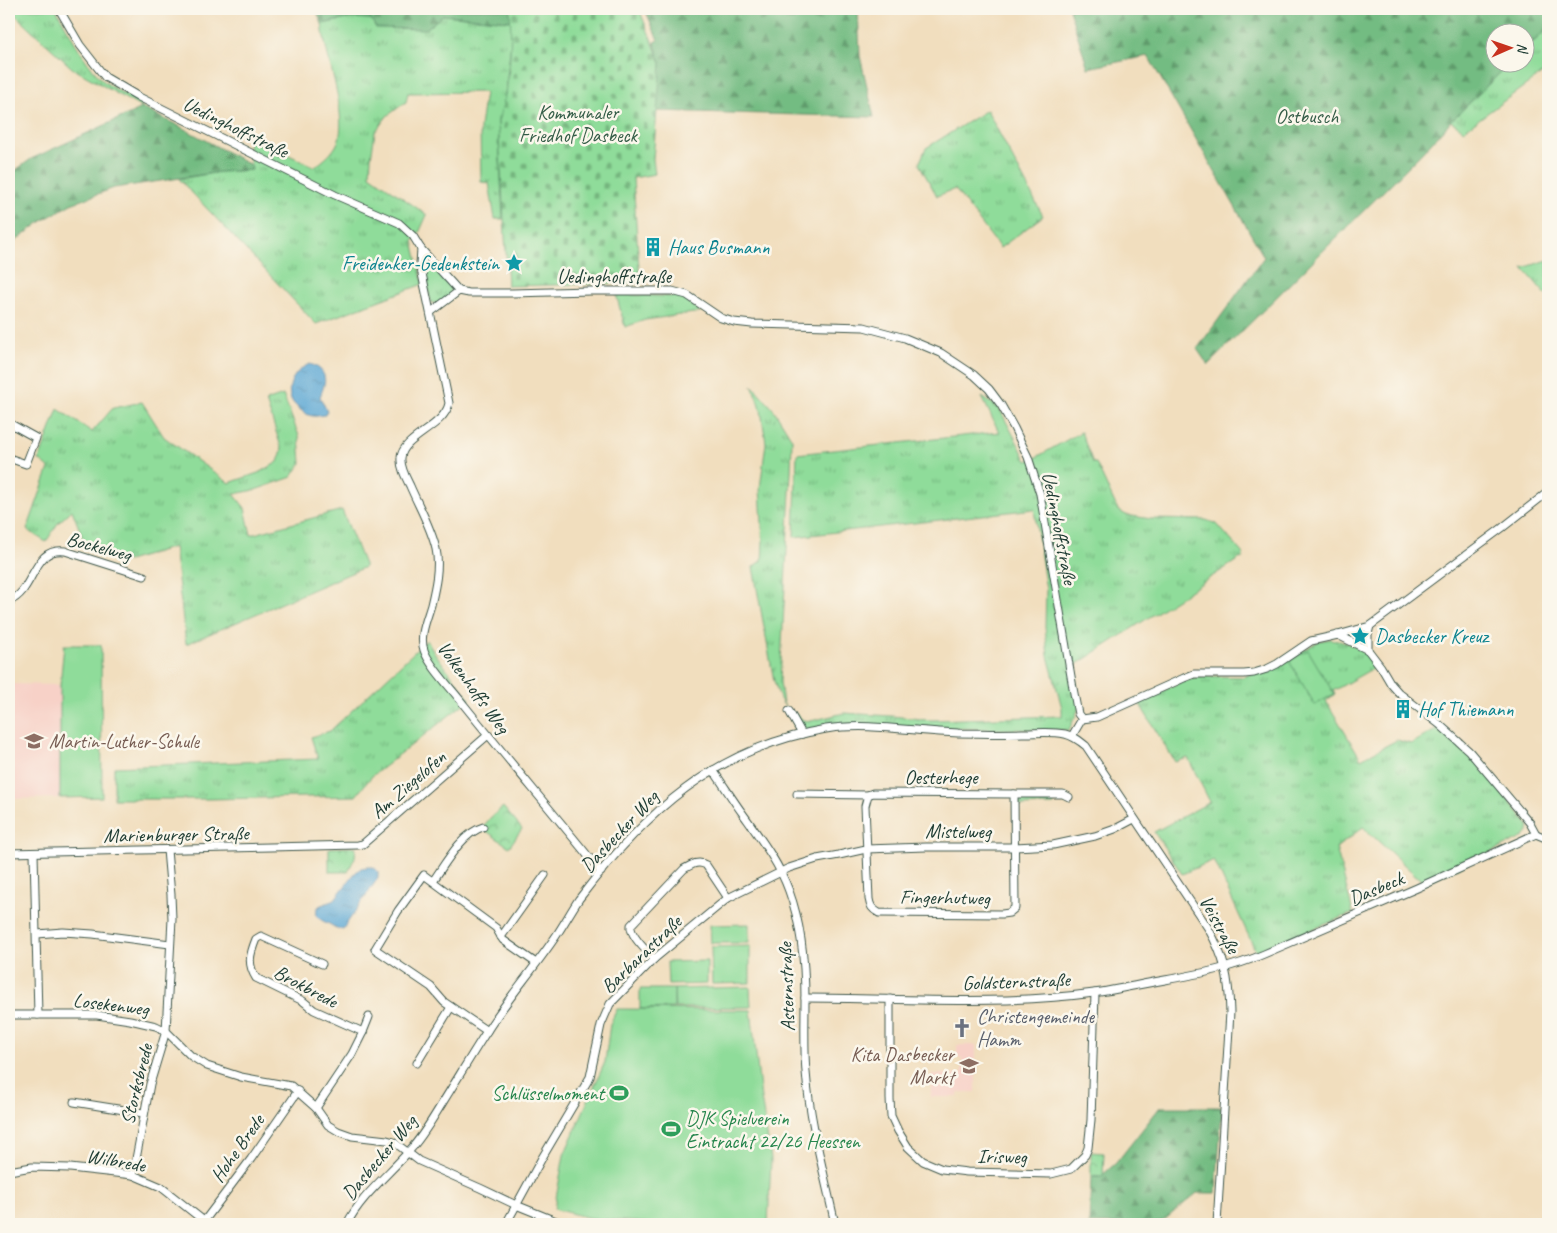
<svg xmlns="http://www.w3.org/2000/svg" width="1557" height="1233" font-family="Caveat,sans-serif">
	<defs>
		<pattern id="grass-tufts" width="24" height="20" patternUnits="userSpaceOnUse" patternTransform="scale(1.25)"><rect width="24" height="20" fill="#8fdc9a"/><path d="M3 7l-1-3M5 7V3M7 7l1-3M15 17l-1-3M17 17v-4M19 17l1-3" fill="none" stroke="#74b47e"/></pattern>
		<pattern id="forest-firs" width="22" height="20" patternUnits="userSpaceOnUse" patternTransform="scale(1.25)"><rect width="22" height="20" fill="#73bc82"/><path d="M5 1l3.5 6h-7zM16 11l3.5 6h-7z" fill="#5e9a6b"/></pattern>
		<pattern id="cemetery-stones" width="16" height="16" patternUnits="userSpaceOnUse" patternTransform="scale(1.25)"><rect width="16" height="16" fill="#8fdc9a"/><path d="M2 7V4a2 2 0 0 1 4 0v3zM10 15v-3a2 2 0 0 1 4 0v3z" fill="#74b47e"/></pattern>
		<pattern id="park-crowns" width="20" height="18" patternUnits="userSpaceOnUse" patternTransform="scale(1.25)"><rect width="20" height="18" fill="#8fdc9a"/><path d="M2 6a3 3 0 1 1 6 0M12 15a3 3 0 1 1 6 0" fill="none" stroke="#74b47e"/></pattern>
		<pattern id="water-ripples" width="26" height="14" patternUnits="userSpaceOnUse" patternTransform="scale(1.25)"><rect width="26" height="14" fill="#5ca7d4"/><path d="M2 4q2-2 4 0t4 0M15 11q2-2 4 0t4 0" fill="none" stroke="#4b89ad"/></pattern>
	</defs>
	<rect width="100%" height="100%" fill="#fbf7ec"/>
	<filter id="ink" filterUnits="userSpaceOnUse"><feTurbulence type="fractalNoise" baseFrequency=".02" numOctaves="2"/><feDisplacementMap in="SourceGraphic" scale="10" xChannelSelector="R" yChannelSelector="G"/><feConvolveMatrix kernelMatrix="1 2 1 2 8 2 1 2 1" color-interpolation-filters="sRGB"/></filter>
	<filter id="wash" filterUnits="userSpaceOnUse"><feTurbulence type="fractalNoise" baseFrequency=".0096" numOctaves="4" result="noise"/><feDisplacementMap in="SourceGraphic" scale="20" xChannelSelector="R" yChannelSelector="G"/><feGaussianBlur stdDeviation="1.12" result="paint"/><feColorMatrix in="noise" values="0 0 0 0 0 0 0 0 0 0 0 0 0 0 0 0 0 1.4 0 .05"/><feComposite in="paint" operator="in"/></filter>
	<g filter="url(#wash)">
		<rect width="100%" height="100%" fill="#f1debe"/>
		<g fill="#f7d1c7">
			<polygon points="9,684 60,685 60,798 9,799"/>
			<polygon points="957,1045 976,1045 976,1092 958,1092 958,1097 931,1097 931,1074 962,1074 962,1058 957,1058"/>
		</g>
		<g fill="url(#grass-tufts)" stroke="#578c67">
			<path d="M9,9h47c13,22 26,50 44,69 11,10 26,17 40,23l2,7 -70,-40z"/>
			<path d="M443,15l68,6v22l-7,59 -6,19 5,98h-8l-6,-36 -8,-1 -1,-55 5,-35 -77,1 -2,9 -19,14 -12,16 -4,26 -1,17 57,40 -8,18 -6,8 10,43 -107,40 -137,-145 41,-7 31,-2 -3,-30 43,16 24,11c10,-8 18,-14 23,-25 9,-22 -7,-72 -12,-95 -2,-8 -3,-16 -4,-23l29,-6 20,1z"/>
			<polygon points="1548,29 1548,69 1464,130 1451,121 1510,63 1524,62 1525,49"/>
			<polygon points="987,110 1043,216 1000,248 955,189 937,196 919,164 926,148"/>
			<polygon points="1548,260 1548,297 1523,268"/>
			<path d="M425,263h4l22,25v7c-6,5 -12,11 -20,7l-8,-35z"/>
			<polygon points="616,294 679,297 686,299 701,312 645,320 625,327"/>
			<polygon points="752,385 774,410 792,439 791,472 780,682 783,703 796,724 780,699 774,681 753,567 762,561 763,542 760,488 766,443 761,410"/>
			<polygon points="283,395 299,436 301,463 292,477 255,490 234,494 245,508 251,535 342,510 365,567 186,644 174,547 128,561 87,549 72,510 58,523 46,542 27,530 49,468 39,460 58,409 92,432 113,408 142,402 164,437 229,483 261,472 278,462 282,450 266,401"/>
			<polygon points="982,397 999,408 1027,461 1035,458 1081,432 1093,463 1096,463 1118,510 1126,515 1151,519 1206,520 1217,524 1243,554 1243,558 1239,559 1074,666 1079,708 1069,730 984,729 850,725 830,726 806,730 800,725 793,714 796,714 803,720 811,721 844,713 891,716 931,720 1062,716 1062,708 1048,656 1045,627 1046,590 1034,509 794,537 797,454 999,432"/>
			<path d="M1330,639c23,4 32,10 47,27l-44,25 2,3 -9,7 35,58 36,-19 14,4 28,-16 29,24 60,72 1,7 -5,6 -100,46 -61,-56 -27,21 17,65 -97,39 -42,-92 -32,14 -28,-42 56,-30 -22,-44 -13,4 -36,-59 45,-23 17,-4 42,1 41,-15 35,-21z"/>
			<polygon points="427,640 433,651 470,699 371,777 356,796 209,799 114,799 114,767 318,759 311,737 330,731"/>
		</g>
		<g fill="url(#forest-firs)" stroke="#497c5b">
			<polygon points="316,9 510,9 511,21 443,15 426,29 376,28 371,19 351,18 322,24"/>
			<polygon points="645,9 858,9 860,56 874,117 656,111 661,63 654,42 658,40"/>
			<polygon points="1069,9 1548,9 1548,29 1525,49 1524,32 1494,32 1494,62 1510,63 1451,121 1420,155 1208,365 1197,349 1264,257 1148,56 1088,68"/>
			<polygon points="142,108 179,126 251,165 252,170 220,172 114,188 71,204 42,221 9,246 9,175 31,159"/>
			<polygon points="1160,1107 1222,1107 1216,1193 1197,1193 1163,1221 1154,1224 1089,1224 1091,1177 1100,1177 1116,1163"/>
		</g>
		<path fill="url(#cemetery-stones)" stroke="#578c67" d="M510,9h129l22,54 -8,96 2,15 -22,4 7,105 -132,3 -10,-165c12,-36 14,-75 12,-112z"/>
		<g fill="url(#park-crowns)" stroke="#578c67">
			<polygon points="1024,797 1053,797 1054,805 1018,806 1018,801"/>
			<polygon points="503,807 522,829 509,847 485,830 484,826 490,818"/>
			<polygon points="356,847 355,857 348,872 329,872 329,848"/>
			<polygon points="1091,1152 1104,1153 1103,1177 1091,1176"/>
		</g>
		<g fill="#8fdc9a" stroke="#578c67">
			<polygon points="64,645 101,645 102,797 60,798 60,685"/>
			<polygon points="1308,650 1334,694 1315,705 1289,661"/>
			<polygon points="749,924 749,943 711,943 710,925"/>
			<polygon points="750,946 750,983 712,984 711,947"/>
			<polygon points="707,961 707,984 668,985 667,962"/>
			<polygon points="750,987 751,1007 675,1008 674,989"/>
			<polygon points="640,989 674,989 674,1008 640,1009"/>
			<polygon points="617,1009 751,1010 761,1098 771,1159 768,1224 658,1224 590,1218 554,1209 564,1155 605,1062 610,1024"/>
		</g>
		<g fill="url(#water-ripples)" stroke="#3e7284">
			<path d="M310,364c10,3 17,10 14,21 -1,5 -3,8 -4,12l7,14 -2,4c-4,0 -9,2 -12,1 -4,0 -8,-3 -11,-5 -4,-3 -9,-7 -11,-12 -6,-14 6,-31 19,-35z"/>
			<path d="M367,867h7l4,5v6l-35,51h-7c-6,-8 -27,-8 -17,-23l15,-6 21,-27 6,-5z"/>
		</g>
	</g>
	<g filter="url(#ink)">
		<g fill="none" stroke-linecap="round" stroke-linejoin="round">
			<g stroke="#3e5549" stroke-width="9">
				<g id="street">
					<polyline points="59,9 80,45 105,77 139,97 335,195 399,223 413,236 421,249 459,291 469,293 512,293 590,291 672,291 687,295 721,318 734,322 752,324 864,327 905,338 941,353 974,375 989,389 1001,405 1014,428 1028,457 1040,494 1073,688 1078,714 1082,719"/>
					<path d="M421,249l-1,15 29,139c-4,24 -47,34 -48,55 -1,9 5,20 9,28 9,21 21,41 26,63 4,18 -1,39 -5,56 -4,14 -12,31 -7,45 5,16 29,40 40,55 45,56 92,111 137,167"/>
					<polyline points="431,312 459,291"/>
					<polyline points="9,423 36,438 26,464 9,458"/>
					<path d="M9,601c26,-9 23,-55 56,-50l79,25"/>
					<polyline points="1370,626 1368,634 1368,650 1381,667 1391,684 1399,693 1439,724 1469,751 1530,823 1536,834"/>
					<polyline points="1338,635 1368,650"/>
					<polyline points="789,711 802,734"/>
					<polyline points="1082,719 1097,717 1184,678 1194,674 1244,674 1254,673 1267,669 1277,664 1311,641 1338,635 1370,626 1502,528 1548,492"/>
					<polyline points="1072,736 1082,719"/>
					<path d="M713,770c10,14 19,29 30,44 17,24 36,49 46,77 13,35 16,72 16,109 0,24 -1,48 1,72 4,51 18,101 29,152"/>
					<path d="M873,793l141,1 1,114 -6,5 -7,1 -123,-1c-7,-4 -9,-7 -10,-14l-4,-93 3,-11z"/>
					<polyline points="797,794 868,795"/>
					<polyline points="1014,794 1063,794 1069,797"/>
					<polyline points="9,853 358,845 363,844 488,735"/>
					<polyline points="34,853 38,1015"/>
					<path d="M433,881c12,-17 29,-48 50,-54"/>
					<polyline points="37,934 63,932 93,934 170,944"/>
					<polyline points="501,937 545,875"/>
					<path d="M654,959c-7,-8 -25,-24 -23,-34l53,-56c7,-4 14,-9 22,-4l22,33"/>
					<path d="M805,998c96,0 193,8 289,-5 23,-3 47,-9 71,-13 34,-6 67,-12 99,-26l153,-66 119,-54 12,5"/>
					<polyline points="890,999 890,1099 891,1116 898,1131 908,1147 923,1161 942,1169 967,1172 1051,1174 1071,1169 1085,1155 1088,1148 1091,1120 1095,993"/>
					<polyline points="9,1015 97,1015 130,1020 156,1026 166,1031 191,1056 207,1066 241,1077 291,1086 316,1108 328,1125 338,1131 352,1136 387,1140 394,1142 419,1161 480,1188 516,1205 563,1224"/>
					<polyline points="487,1031 444,1002 431,987 375,949 398,911 424,875 496,928 503,940 536,963"/>
					<polyline points="363,1032 369,1017"/>
					<polyline points="417,1063 451,1007"/>
					<polyline points="74,1102 143,1113"/>
					<path d="M316,1108l36,-54 11,-22 -49,-22 -11,-9 -47,-23c-9,-14 -6,-24 0,-39l5,-3 61,28"/>
					<polyline points="9,1171 32,1167 70,1168 133,1175 161,1187 204,1221"/>
					<polyline points="133,1175 150,1084 166,1031 172,919 171,895 167,850"/>
					<polyline points="9,1223 9,1224"/>
					<polyline points="202,1224 251,1159 298,1091"/>
					<path d="M347,1224c13,-27 43,-51 63,-74 13,-14 23,-32 33,-48 15,-24 29,-48 44,-71 21,-33 47,-62 69,-95 8,-12 15,-25 23,-37 66,-87 136,-151 247,-170 43,-7 89,3 132,4 21,0 42,1 64,0 14,0 29,-2 43,1 9,2 15,7 21,12l122,182c17,30 21,50 22,84l-13,212"/>
					<polyline points="506,1224 542,1158 590,1077 601,1025 610,1004 654,959 728,898 789,868 817,859 839,855 866,849 926,847 1015,847 1053,845 1095,836 1115,829 1134,819"/>
				</g>
			</g>
			<use href="#street" stroke="#fff" stroke-width="7"/>
		</g>
	</g>
	<defs>
		<g id="building-bare" transform="scale(1.5)"><path d="M-4-6H4V6H1V3H-1V6H-4ZM-2.5-4.3h1.7v1.8h-1.7ZM.8-4.3h1.7v1.8H.8ZM-2.5-1h1.7V.8h-1.7ZM.8-1h1.7V.8H.8Z" fill="#0f9aa8" stroke="#fbf7ec" stroke-width="2.5" paint-order="stroke"/></g>
		<g id="sight-bare" transform="scale(1.5)"><path d="M0-6L1.8-2.2L6-1.7L2.9 1.2L3.7 5.4L0 3.3L-3.7 5.4L-2.9 1.2L-6-1.7L-1.8-2.2Z" fill="#0f9aa8" stroke="#fbf7ec" stroke-width="2.5" paint-order="stroke"/></g>
		<g id="school-bare" transform="scale(1.5)"><path d="M0-5L7-2L0 1L-7-2ZM-4 1L0 2.5L4 1V4Q0 6-4 4Z" fill="#8d6e63" stroke="#fbf7ec" stroke-width="2.5" paint-order="stroke"/></g>
		<g id="church-bare" transform="scale(1.5)"><path d="M-1.2-6h2.4v3.5h3.3v2.4h-3.3V6h-2.4V-.1h-3.3v-2.4h3.3Z" fill="#6b7280" stroke="#fbf7ec" stroke-width="2.5" paint-order="stroke"/></g>
		<g id="stadium-bare" transform="scale(1.5)"><path d="M0-5a6.5 5 0 1 0 0 10a6.5 5 0 1 0 0-10ZM-3.5-1.8h7v3.6h-7Z" fill="#2e9e5b" stroke="#fbf7ec" stroke-width="2.5" paint-order="stroke"/></g>
	</defs>
	<g fill-rule="evenodd">
		<use href="#building-bare" x="653" y="247"/>
		<use href="#sight-bare" x="514" y="263"/>
		<use href="#sight-bare" x="1360" y="636"/>
		<use href="#building-bare" x="1403" y="709"/>
		<use href="#school-bare" x="34" y="741"/>
		<use href="#church-bare" x="962" y="1028"/>
		<use href="#school-bare" x="969" y="1066"/>
		<use href="#stadium-bare" x="619" y="1093"/>
		<use href="#stadium-bare" x="671" y="1129"/>
	</g>
	<g text-anchor="middle" stroke-width="5" stroke-linejoin="round" paint-order="stroke">
		<g font-size="20" fill="#355d48" stroke="#fbf7ec">
			<text x="578" y="119">Kommunaler<tspan x="578" dy="23">Friedhof Dasbeck</tspan></text>
			<text x="1307" y="123">Ostbusch</text>
		</g>
		<g font-size="20" fill="#1f3d34" stroke="#fbf7ec">
			<text transform="translate(236 127) rotate(26)" y="7">Uedinghoffstraße</text>
			<text x="614" y="283">Uedinghoffstraße</text>
			<text transform="translate(1060 528) rotate(79)" y="7">Uedinghoffstraße</text>
			<text transform="translate(99 546) rotate(15)" y="7">Bockelweg</text>
			<text transform="translate(474 687) rotate(54)" y="7">Volkenhoffs Weg</text>
			<text x="941" y="784">Oesterhege</text>
			<text transform="translate(408 784) rotate(-41)" y="7">Am Ziegelofen</text>
			<text transform="translate(619 831) rotate(-47)" y="7">Dasbecker Weg</text>
			<text x="958" y="838">Mistelweg</text>
			<text transform="translate(176 834) rotate(-1)" y="7">Marienburger Straße</text>
			<text transform="translate(1376 888) rotate(-23)" y="7">Dasbeck</text>
			<text transform="translate(945 897) rotate(1)" y="7">Fingerhutweg</text>
			<text transform="translate(1220 924) rotate(61)" y="7">Veistraße</text>
			<text transform="translate(641 954) rotate(-44)" y="7">Barbarastraße</text>
			<text transform="translate(1016 981) rotate(-2)" y="7">Goldsternstraße</text>
			<text transform="translate(306 986) rotate(28)" y="7">Brokbrede</text>
			<text transform="translate(786 987) rotate(-92)" y="7">Asternstraße</text>
			<text transform="translate(111 1004) rotate(7)" y="7">Losekenweg</text>
			<text transform="translate(136 1084) rotate(-76)" y="7">Storksbrede</text>
			<text transform="translate(237 1148) rotate(-55)" y="7">Hohe Brede</text>
			<text transform="translate(1002 1156) rotate(1)" y="7">Irisweg</text>
			<text transform="translate(379 1157) rotate(-50)" y="7">Dasbecker Weg</text>
			<text transform="translate(116 1160) rotate(10)" y="7">Wilbrede</text>
		</g>
		<g font-size="20" fill="#0d838f" stroke="#fbf7ec" text-anchor="start">
			<text x="668" y="254">Haus Busmann</text>
			<text x="499" y="270" text-anchor="end">Freidenker-Gedenkstein</text>
			<text x="1375" y="643">Dasbecker Kreuz</text>
			<text x="1418" y="716">Hof Thiemann</text>
		</g>
		<g font-size="20" fill="#785e54" stroke="#fbf7ec" text-anchor="start">
			<text x="49" y="748">Martin-Luther-Schule</text>
			<text x="954" y="1061" text-anchor="end">Kita Dasbecker<tspan x="954" dy="23">Markt</tspan></text>
		</g>
		<g font-size="20" fill="#5b616d" stroke="#fbf7ec" text-anchor="start">
			<text x="977" y="1023">Christengemeinde<tspan x="977" dy="23">Hamm</tspan></text>
		</g>
		<g font-size="20" fill="#27864d" stroke="#fbf7ec" text-anchor="end">
			<text x="604" y="1100">Schlüsselmoment</text>
			<text x="686" y="1125" text-anchor="start">DJK Spielverein<tspan x="686" dy="23">Eintracht 22/26 Heessen</tspan></text>
		</g>
	</g>
	<rect width="1557" height="1233" fill="none" stroke="#fbf7ec" stroke-width="30"/>
	<g transform="translate(1510 48) rotate(88)"><circle r="24" fill="#fbf7ec" stroke="#a3ada2"/>
	<path d="M0-4L9 19L0 12L-9 19Z" fill="#c8321e"/>
	<text y="-8" font-size="14" font-weight="bold" text-anchor="middle" fill="#1f3d34">N</text>
	</g>
</svg>
